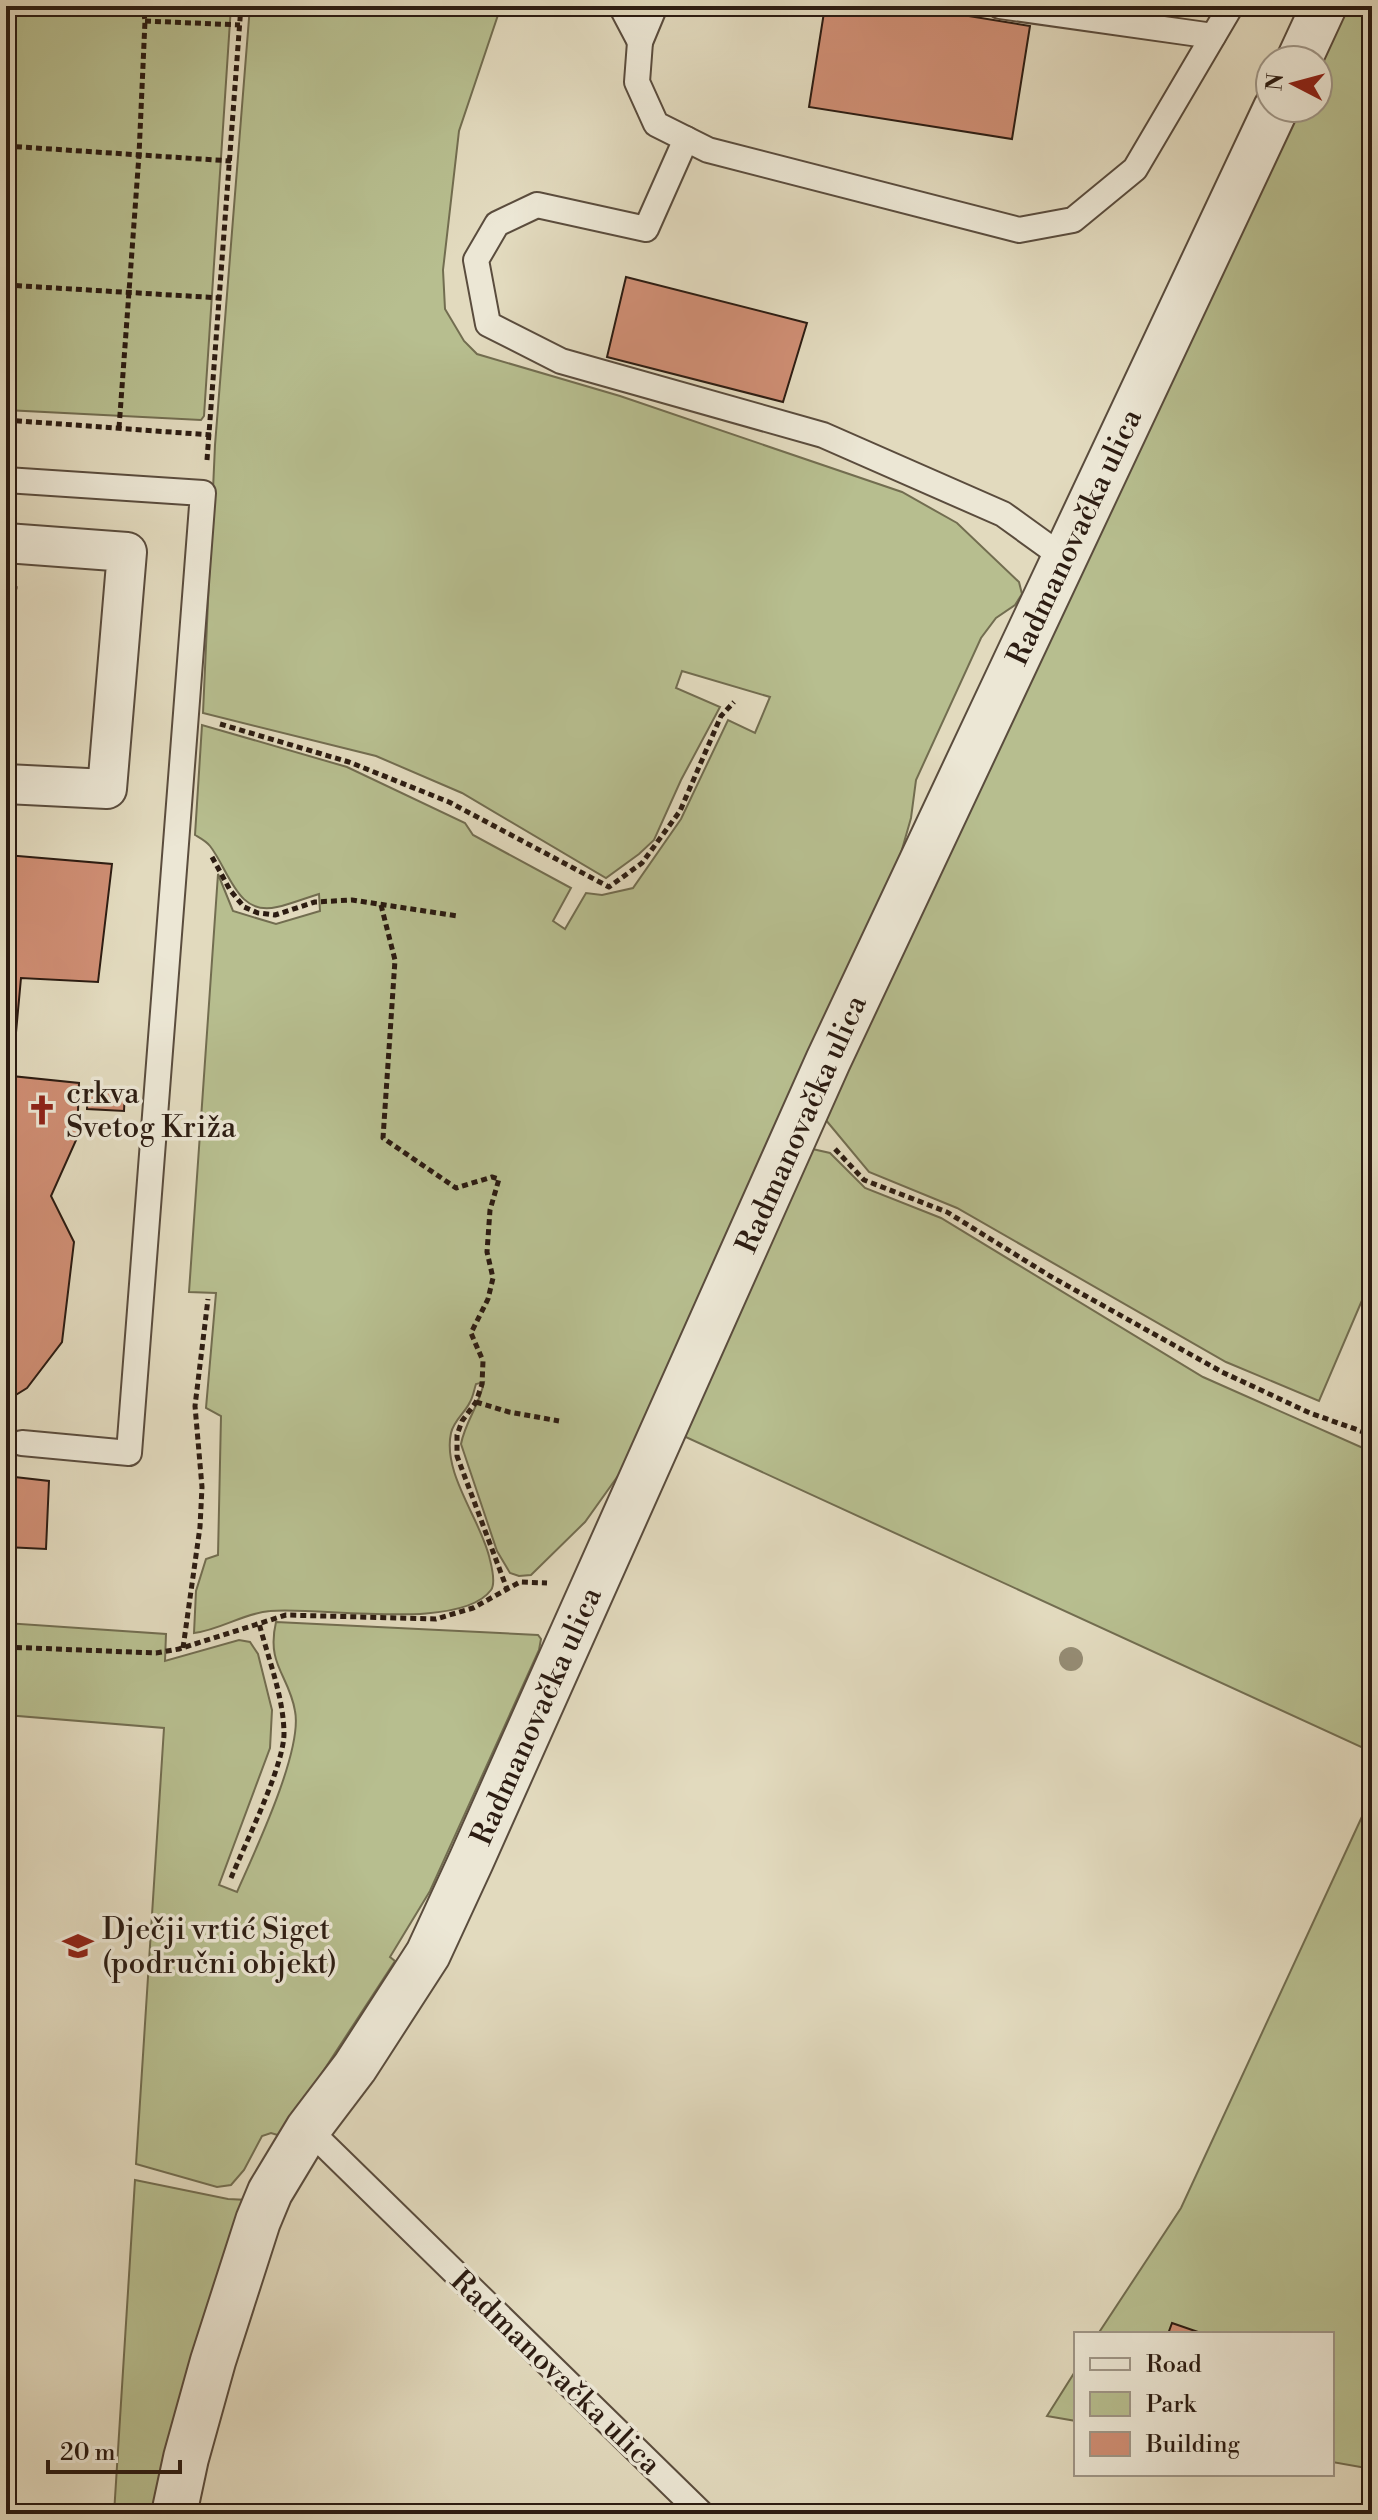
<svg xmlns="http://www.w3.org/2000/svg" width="1378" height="2520" font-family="'Libre Bodoni',serif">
	<rect width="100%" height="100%" fill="#e2dabe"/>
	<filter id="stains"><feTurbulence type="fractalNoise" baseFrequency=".0025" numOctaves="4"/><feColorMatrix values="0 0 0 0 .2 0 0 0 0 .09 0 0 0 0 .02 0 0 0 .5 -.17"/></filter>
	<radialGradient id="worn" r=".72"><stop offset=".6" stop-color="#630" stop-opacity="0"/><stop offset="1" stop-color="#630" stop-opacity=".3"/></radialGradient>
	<g fill="#b7be8f" stroke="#726d50" stroke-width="2">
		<polygon points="6,6 231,6 204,416 201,420 6,410"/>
		<path d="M250,6h251l-42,125 -16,139 2,39 19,32 13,13 143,42 282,96 55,31 62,59 3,12 -7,11 -19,13 -15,20 -65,142 -5,38 -10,35 -126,272 -155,348 -35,49 -54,53 -12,1 -9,-3 -13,-22 -36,-107c4,-22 19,-40 23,-62l-8,2c-2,6 -3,13 -6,18 -5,11 -16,18 -19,31 -9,41 31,88 39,127 2,8 6,23 1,30 -31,42 -172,16 -221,21 -26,2 -50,19 -76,22l2,-42 10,-32 12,-4 3,-139 -15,-8 10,-115 -27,-1 29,-418 15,37 43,13 44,-13 -1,-17c-14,4 -28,10 -42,13 -40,10 -48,-37 -67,-61 -4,-5 -10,-8 -15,-11l7,-110 145,42 118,56 8,12 98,53 -18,33 12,8 21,-36 16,2 31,-7 48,-69 47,-99 27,13 15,-36 -88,-26 -6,17 44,19 -39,73 -27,60 -15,14 -33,24 -144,-85 -86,-37 -173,-43 12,-268z"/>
		<polygon points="1348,6 1372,6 1372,1277 1319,1401 1226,1362 957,1208 869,1172 825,1119 1300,108 1318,108 1318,70"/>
		<polygon points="808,1148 830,1153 865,1188 941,1218 1203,1377 1372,1452 1372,1752 677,1433"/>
		<path d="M276,1622l262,13 3,4 -2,11 -109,241 -40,66 5,4 -114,175 -10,-3 -9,3 -18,34 -13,15 -14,2 -81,-23 28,-436 -158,-13v-92l160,11 -1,27 74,-21 11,2 8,12 14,56 -2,38 -51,137 18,7c17,-39 66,-141 58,-181 -6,-36 -29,-46 -19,-89z"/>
		<polygon points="1372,1795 1372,2469 1332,2462 1332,2334 1098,2334 1181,2208"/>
		<polygon points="135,2180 228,2199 248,2200 156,2514 114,2514"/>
		<polygon points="1076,2370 1076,2421 1047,2416"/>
	</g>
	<g fill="#cf8e74" stroke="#2c1c12" stroke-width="2">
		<polygon points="825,6 907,6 1030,26 1012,139 809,107"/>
		<polygon points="626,277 807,323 783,402 607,357"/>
		<polygon points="6,855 112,864 98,982 21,978 12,1076 79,1083 77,1138 51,1196 74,1242 62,1342 27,1388 6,1401"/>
		<polygon points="88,1088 125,1090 124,1111 87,1109"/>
		<polygon points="6,1476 49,1481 46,1549 6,1547"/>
		<polygon points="1172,2323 1201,2333 1201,2334 1168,2334"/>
	</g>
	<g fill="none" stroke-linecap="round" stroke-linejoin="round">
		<g stroke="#5a4c3d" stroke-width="28">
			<g id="service">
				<polyline points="621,6 640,42"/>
				<polyline points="655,6 640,42 637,82 656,124 708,150 1019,230 1073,220 1135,169 1231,6"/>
				<polyline points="1000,6 1213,36"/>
				<polyline points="686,139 646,229 537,205 497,224 476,260 488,324 561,361 823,435 1003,514 1064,558"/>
				<polyline points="6,480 203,493 129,1453 22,1443"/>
				<polyline points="308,2129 702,2514"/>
			</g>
		</g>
		<g stroke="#5a4c3d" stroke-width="42">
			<polyline id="pedestrian" points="6,543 127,552 107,789 6,784"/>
		</g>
		<g stroke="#5a4c3d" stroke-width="48">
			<g id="tertiary">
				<polyline points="1299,60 1324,6"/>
				<polyline points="174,2514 186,2458 213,2361 258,2221 270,2192 308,2129 355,2067 428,1954 471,1861 828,1061 1276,108"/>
			</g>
		</g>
		<g stroke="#2c1c12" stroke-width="5" stroke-dasharray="6 4" stroke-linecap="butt">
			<polyline points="145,21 240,25"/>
			<polyline points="6,146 231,161"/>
			<polyline points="6,285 221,298"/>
			<polyline points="6,420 211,435"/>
			<polyline points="119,428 139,155 145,21 143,6"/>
			<polyline points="207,460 241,6"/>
			<polyline points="220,724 349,762 449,802 609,887 642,863 680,811 721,716 734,702"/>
			<polyline points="6,729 15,586"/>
			<polyline points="212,857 230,890 244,907 258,913 275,915 315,902 352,900 458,916"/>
			<polyline points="381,905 395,960 383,1138 456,1188 492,1177 499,1179 490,1210 487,1252 493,1278 488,1299 471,1333 483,1361 482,1384 476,1402 462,1421 457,1435 457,1456 507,1589"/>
			<polyline points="835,1149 864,1180 947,1212 1050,1276 1222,1372 1310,1413 1372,1435"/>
			<polyline points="476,1402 509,1412 559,1421"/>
			<polyline points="6,1647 156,1653 179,1649 286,1615 436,1619 473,1608 520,1582 547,1583"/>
			<polyline points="183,1648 200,1527 202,1487 195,1406 208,1299"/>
			<path d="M231,1878c14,-34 54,-114 53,-146 -1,-37 -16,-74 -25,-109"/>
		</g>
		<use href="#service" stroke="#ece7d5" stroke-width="24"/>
		<use href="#pedestrian" stroke="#ece7d5" stroke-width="38"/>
		<use href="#tertiary" stroke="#ece7d5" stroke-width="44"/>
	</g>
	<circle fill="#958c74" cx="1071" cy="1659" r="12"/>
	<defs>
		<g id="church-bare" transform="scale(2.4)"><path d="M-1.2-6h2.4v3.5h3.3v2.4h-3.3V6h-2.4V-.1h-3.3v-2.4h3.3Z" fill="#8f2418" stroke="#ece7d5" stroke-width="2.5" paint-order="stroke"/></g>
		<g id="school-bare" transform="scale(2.4)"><path d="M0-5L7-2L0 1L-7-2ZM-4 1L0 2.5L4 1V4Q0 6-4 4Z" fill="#8f2418" stroke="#ece7d5" stroke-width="2.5" paint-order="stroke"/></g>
	</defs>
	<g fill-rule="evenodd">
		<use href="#church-bare" x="42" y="1110"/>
		<use href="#school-bare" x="78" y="1946"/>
	</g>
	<g text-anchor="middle" stroke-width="7" stroke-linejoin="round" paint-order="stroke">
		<g font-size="30" fill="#2c1c12" stroke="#ece7d5">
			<text transform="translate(1074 537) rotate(-65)" y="10">Radmanovačka ulica</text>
			<text transform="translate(801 1124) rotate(-66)" y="10">Radmanovačka ulica</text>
			<text transform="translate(536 1716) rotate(-66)" y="10">Radmanovačka ulica</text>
			<text transform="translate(556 2372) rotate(44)" y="10">Radmanovačka ulica</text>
		</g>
		<g font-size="30" fill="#2c1c12" stroke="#ece7d5" text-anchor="start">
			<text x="66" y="1103">crkva<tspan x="66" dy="34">Svetog Križa</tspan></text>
			<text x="102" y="1939">Dječji vrtić Siget<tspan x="102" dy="34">(područni objekt)</tspan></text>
		</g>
	</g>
	<rect width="1378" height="2520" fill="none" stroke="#e2dabe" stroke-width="32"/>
	<rect x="8" y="8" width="1362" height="2504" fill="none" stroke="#2c1c12" stroke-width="4"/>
	<rect x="16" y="16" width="1346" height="2488" fill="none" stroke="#2c1c12" stroke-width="2"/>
	<rect x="1074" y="2332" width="260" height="144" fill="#ece7d5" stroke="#9f9687" stroke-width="2"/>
	<rect x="1090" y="2358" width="40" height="12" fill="#ece7d5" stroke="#9f9687" stroke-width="2"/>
	<text x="1146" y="2372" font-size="24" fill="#2c1c12">Road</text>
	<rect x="1090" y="2392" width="40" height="24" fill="#b7be8f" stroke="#9f9687" stroke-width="2"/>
	<text x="1146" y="2412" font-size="24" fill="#2c1c12">Park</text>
	<rect x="1090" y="2432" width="40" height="24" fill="#cf8e74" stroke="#9f9687" stroke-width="2"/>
	<text x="1146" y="2452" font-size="24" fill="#2c1c12">Building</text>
	<g transform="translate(1294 84) rotate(276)"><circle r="38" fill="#ece7d5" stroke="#9f9687" stroke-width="2"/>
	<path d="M0-6L14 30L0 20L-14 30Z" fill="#8f2418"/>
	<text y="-12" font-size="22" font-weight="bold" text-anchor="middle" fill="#2c1c12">N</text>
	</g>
	<path d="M48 2460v12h132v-12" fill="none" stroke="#2c1c12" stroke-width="4"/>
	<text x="60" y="2460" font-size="24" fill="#2c1c12" stroke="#ece7d5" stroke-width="6" paint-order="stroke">20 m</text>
	<rect width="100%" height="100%" filter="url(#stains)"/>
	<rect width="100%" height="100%" fill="url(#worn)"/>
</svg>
